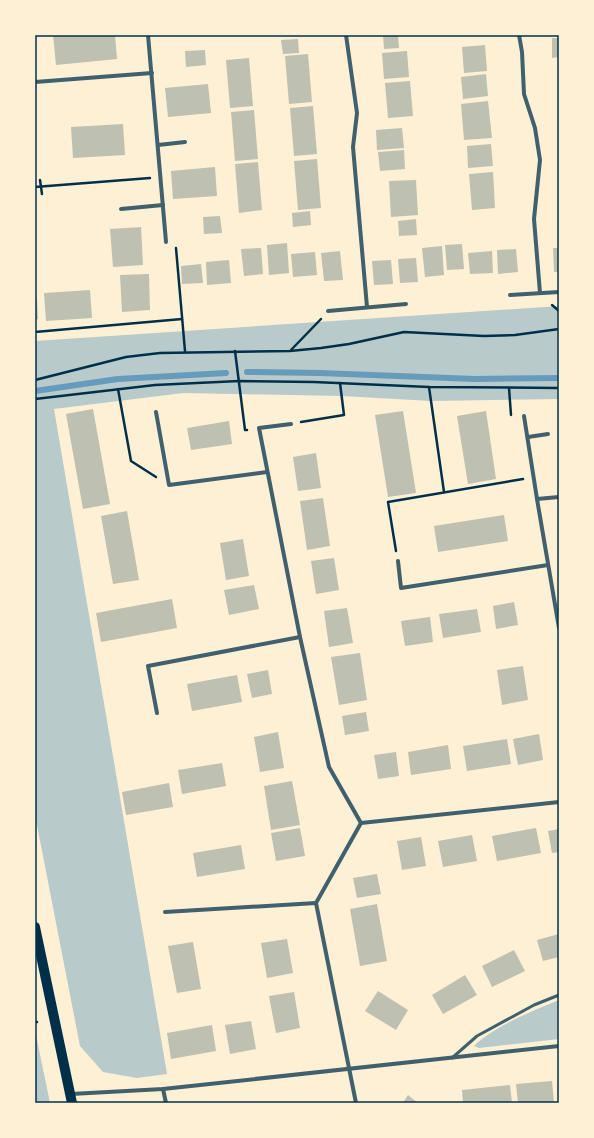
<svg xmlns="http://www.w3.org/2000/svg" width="594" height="1138" font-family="Cabin,sans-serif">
	<rect width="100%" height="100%" fill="#fdf0d5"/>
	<g fill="#b9caca">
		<polygon points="559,306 559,399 431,401 342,396 183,393 54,409 167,1074 137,1078 103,1072 80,1046 35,815 35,341"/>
		<path d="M559,1000v39l-80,9 -5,-2c21,-20 58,-35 85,-46z"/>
		<polygon points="35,1030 50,1103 35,1103"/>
	</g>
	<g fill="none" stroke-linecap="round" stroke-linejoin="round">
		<g stroke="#669bbc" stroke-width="6">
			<polyline points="247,372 320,373 475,379 559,378"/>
			<polyline points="35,391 118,379 226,373"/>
		</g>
	</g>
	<g fill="#bec0b2">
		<polygon points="53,35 115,35 117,59 56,65"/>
		<polygon points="383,35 398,35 399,48 384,49"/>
		<polygon points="552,38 559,38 559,57 552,58"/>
		<polygon points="298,39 299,53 283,54 281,40"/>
		<polygon points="485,45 487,71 464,73 462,47"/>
		<polygon points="205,50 206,65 186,67 185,51"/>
		<polygon points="407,51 409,77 384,79 382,53"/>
		<polygon points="308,54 312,102 289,104 285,56"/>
		<polygon points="249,58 253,106 230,108 226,60"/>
		<polygon points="486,74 488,96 463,99 461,77"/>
		<polygon points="410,81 413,116 388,118 385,83"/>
		<polygon points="208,84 211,113 168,117 165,88"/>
		<polygon points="488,101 492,138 464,140 461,104"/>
		<polygon points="313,106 317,154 294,156 290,108"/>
		<polygon points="254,110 258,159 235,161 231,112"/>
		<polygon points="123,124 125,155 73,158 71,127"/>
		<polygon points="402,128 404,148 377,150 376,130"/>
		<polygon points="491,144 493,166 468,168 467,146"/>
		<polygon points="404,150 405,169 380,171 378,152"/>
		<polygon points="317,159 321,208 298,210 294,161"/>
		<polygon points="258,162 262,210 239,213 235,164"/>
		<polygon points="215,167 217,196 173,199 171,171"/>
		<polygon points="493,172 495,208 472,210 469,174"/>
		<polygon points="416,180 418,215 391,217 389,181"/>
		<polygon points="310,211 311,225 293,227 292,213"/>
		<polygon points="220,216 222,233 204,234 203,217"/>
		<polygon points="416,219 417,235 399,236 398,221"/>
		<polygon points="141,227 143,265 113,267 110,229"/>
		<polygon points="287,243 289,273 269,275 267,245"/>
		<polygon points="462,244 464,269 447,270 445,245"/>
		<polygon points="442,246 444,275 425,277 422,248"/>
		<polygon points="261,248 263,274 244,276 241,249"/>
		<polygon points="553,248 559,248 559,272 554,272"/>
		<polygon points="516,249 518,272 498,274 497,250"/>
		<polygon points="340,251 343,280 324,281 321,253"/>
		<polygon points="492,251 493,273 470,274 468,253"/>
		<polygon points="315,252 317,275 293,277 291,254"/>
		<polygon points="416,258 418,282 400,283 398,259"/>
		<polygon points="229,260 231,283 207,285 206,262"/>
		<polygon points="391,260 393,284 374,285 372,261"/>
		<polygon points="201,264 203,283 182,284 181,266"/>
		<polygon points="149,274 150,310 122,312 120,275"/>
		<polygon points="90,290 92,318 46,321 44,293"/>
		<polygon points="35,299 37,299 38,319 35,320"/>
		<polygon points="93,409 110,504 83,509 66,414"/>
		<polygon points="403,411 416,493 388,497 375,415"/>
		<polygon points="486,411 496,479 468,484 457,416"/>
		<polygon points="229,421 232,444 191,450 187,428"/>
		<polygon points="316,453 321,488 298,491 293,457"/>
		<polygon points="323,498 330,546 307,550 300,501"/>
		<polygon points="127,511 139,580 113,584 101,516"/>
		<polygon points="504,515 508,541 438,552 434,526"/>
		<polygon points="243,539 249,576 226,580 220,543"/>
		<polygon points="334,558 339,590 316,594 311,561"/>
		<polygon points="254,585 259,609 229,615 224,590"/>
		<polygon points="172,599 177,628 101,642 96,613"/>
		<polygon points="514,602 518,625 496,629 493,606"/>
		<polygon points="347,608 353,643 329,647 324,611"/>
		<polygon points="477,609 481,632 443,638 439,614"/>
		<polygon points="430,617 433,642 405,646 401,621"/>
		<polygon points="360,653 367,700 339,705 331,657"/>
		<polygon points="523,666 528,700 502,705 497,670"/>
		<polygon points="268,670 272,694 252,698 247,674"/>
		<polygon points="237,675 242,702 192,711 187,684"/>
		<polygon points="366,712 369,731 345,735 342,716"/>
		<polygon points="278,732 284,768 260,772 254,737"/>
		<polygon points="539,734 543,760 518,765 513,739"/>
		<polygon points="507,739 511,764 467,771 463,746"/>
		<polygon points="448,745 451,769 411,775 408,752"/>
		<polygon points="396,752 399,776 378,779 374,755"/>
		<polygon points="222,763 226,786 182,794 178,770"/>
		<polygon points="292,781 300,825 271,830 264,786"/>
		<polygon points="169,783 173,807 126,815 122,792"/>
		<polygon points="300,828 305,856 276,861 271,833"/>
		<polygon points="536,828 541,853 497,861 492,836"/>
		<polygon points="559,829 559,852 552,853 548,831"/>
		<polygon points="472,835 477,861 443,867 438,841"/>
		<polygon points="421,837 426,866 402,870 397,841"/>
		<polygon points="241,845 245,869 197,877 193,853"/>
		<polygon points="377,874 381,894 357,898 353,878"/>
		<polygon points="377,904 387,961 360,966 350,909"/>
		<polygon points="559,934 559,957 543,961 537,940"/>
		<polygon points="287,939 293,973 267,978 261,943"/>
		<polygon points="193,942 201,989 177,993 168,946"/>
		<polygon points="514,950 525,971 492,987 482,966"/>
		<polygon points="465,975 477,995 443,1014 432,995"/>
		<polygon points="378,991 408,1010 396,1030 365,1011"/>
		<polygon points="294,992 300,1028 276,1033 269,996"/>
		<polygon points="251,1021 256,1049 230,1054 225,1025"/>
		<polygon points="212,1025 216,1051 171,1059 167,1033"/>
		<polygon points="552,1081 554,1103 518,1103 516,1084"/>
		<polygon points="510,1085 512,1103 463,1103 462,1090"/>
		<polygon points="408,1095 418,1103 403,1103"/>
	</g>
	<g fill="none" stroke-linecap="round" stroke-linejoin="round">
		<g stroke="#003049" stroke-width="2.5">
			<polyline points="40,180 42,194"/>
			<polyline points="35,187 150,178"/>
			<polyline points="176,248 185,351"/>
			<polyline points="552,305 559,311"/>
			<polyline points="35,332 182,319"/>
			<polyline points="291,350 321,319"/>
			<polyline points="235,351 245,430 247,430"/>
			<polyline points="35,380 126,357 160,353 290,351 321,348 349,344 404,332 484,336 515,335 559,329"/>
			<polyline points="429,387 444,492"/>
			<polyline points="509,388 511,415"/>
			<polyline points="118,389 131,461 156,477"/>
			<polyline points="35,399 155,385 239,381 314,382 429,387 559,388"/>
			<polyline points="301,422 344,415 340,383"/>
			<polyline points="396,551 388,502 523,479"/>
			<polyline points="35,1022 37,1022"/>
		</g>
		<polyline stroke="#3f606c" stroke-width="3" points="452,1058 477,1036 534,1005 559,995"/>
		<g stroke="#3f606c" stroke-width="4">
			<polyline points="148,35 166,242"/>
			<polyline points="346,35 357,113 353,147 367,307"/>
			<polyline points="519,35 522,52 524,94 535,128 540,160 534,219 540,293"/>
			<polyline points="35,82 152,73"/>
			<polyline points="158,145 185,142"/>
			<polyline points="121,209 163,205"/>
			<polyline points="510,295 559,292"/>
			<polyline points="328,311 406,304"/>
			<polyline points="156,412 169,485 267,472"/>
			<polyline points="524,416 537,499"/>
			<polyline points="291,424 259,428 300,637 329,767 361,823"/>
			<polyline points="528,437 548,434"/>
			<polyline points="559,497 537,499 559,628"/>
			<polyline points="398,561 401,588 548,565"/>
			<polyline points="157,713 148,666 300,637"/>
			<polyline points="165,912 316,903"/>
			<polyline points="163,1089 166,1103"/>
			<polyline points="71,1094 163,1089 559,1046"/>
			<polyline points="356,1103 316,903 361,823 559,802"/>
		</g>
		<polyline stroke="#003049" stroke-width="10" points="35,927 72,1103"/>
	</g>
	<rect width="594" height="1138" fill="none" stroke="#fdf0d5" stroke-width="72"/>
	<rect x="36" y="36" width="522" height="1066" fill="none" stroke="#003049" stroke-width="1.5"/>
</svg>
